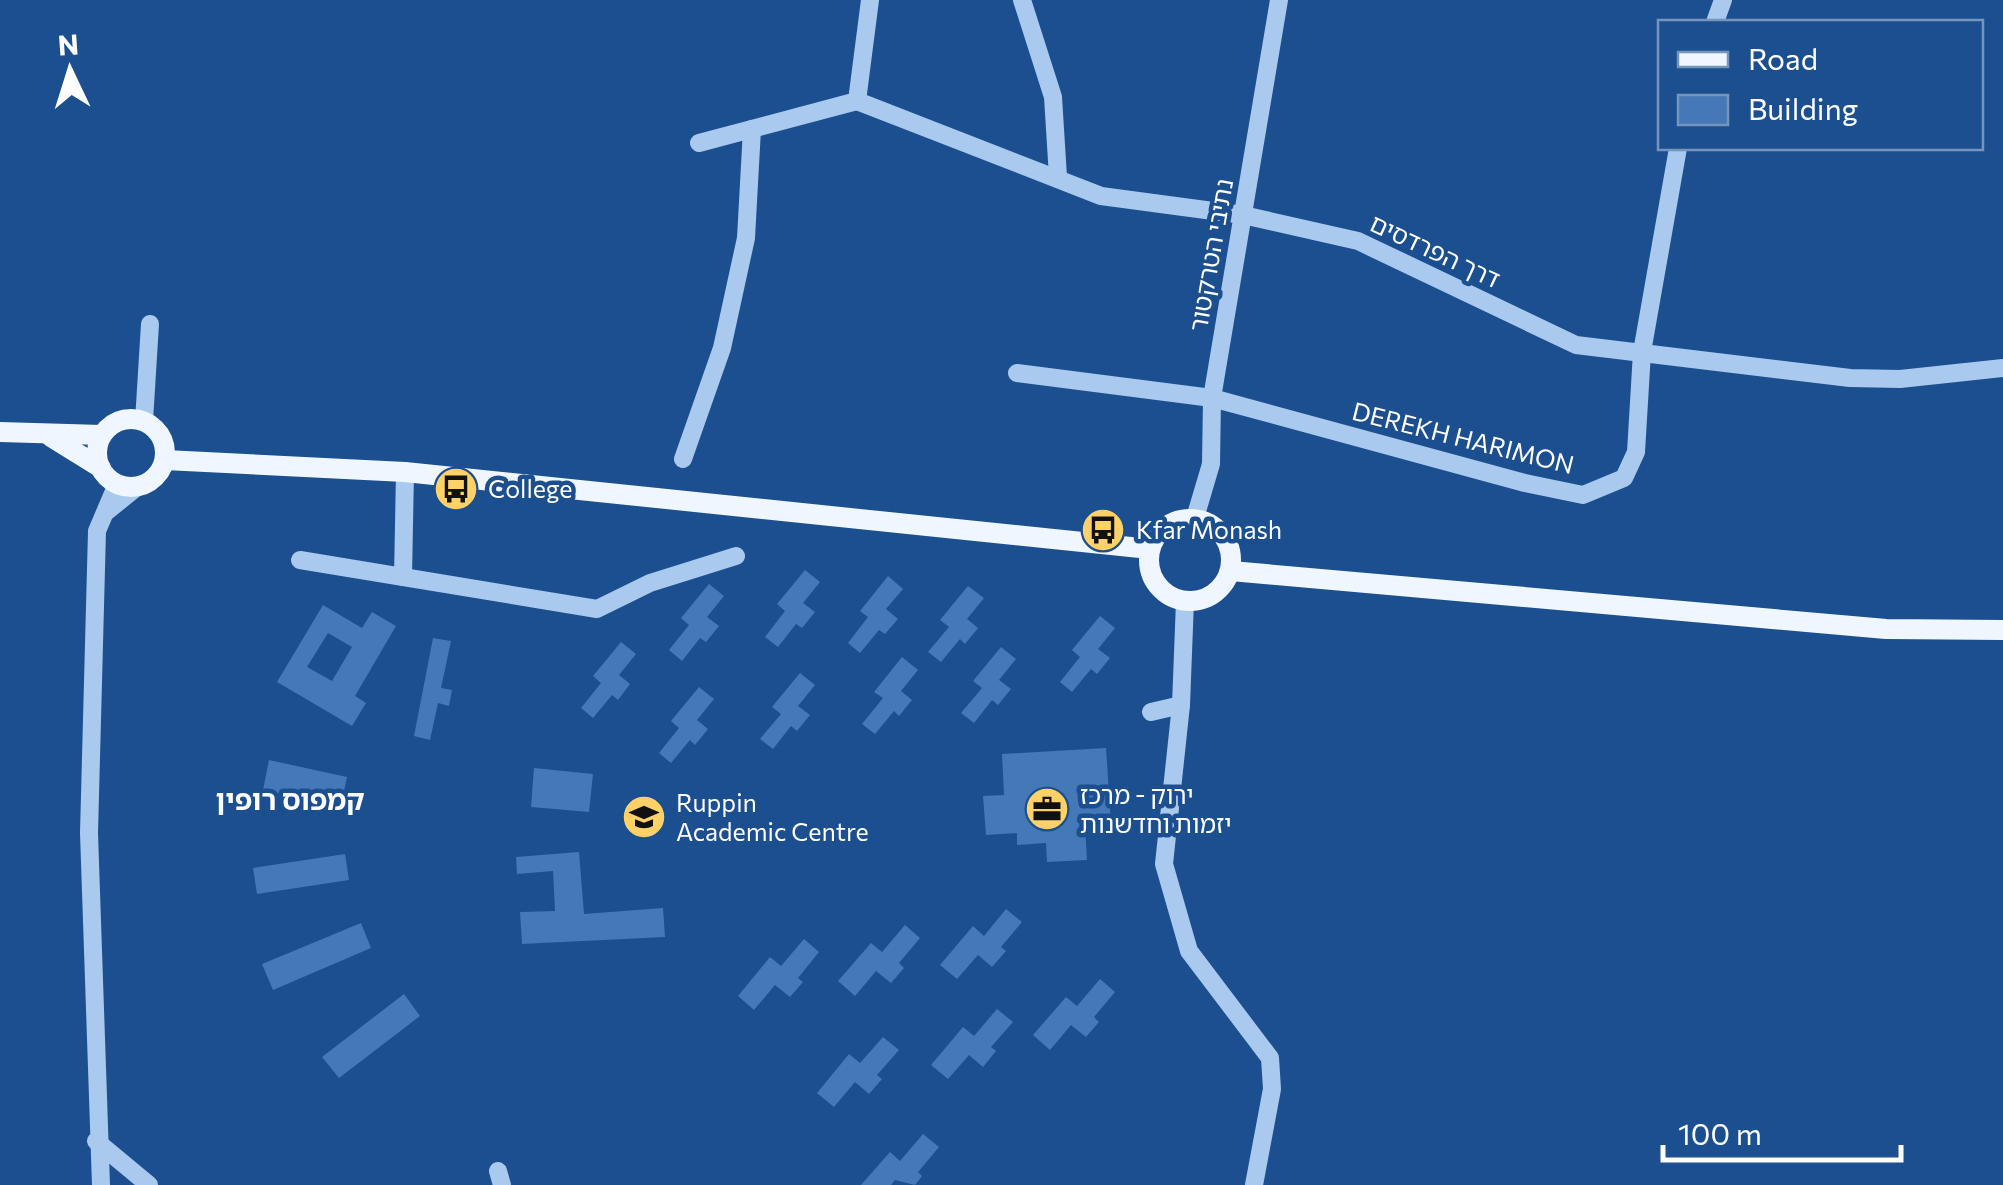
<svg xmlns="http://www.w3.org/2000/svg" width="2003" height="1185" font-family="Commissioner,'Noto Sans Hebrew',sans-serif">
	<rect width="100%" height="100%" fill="#1b4f8f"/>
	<g fill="#4478b7" fill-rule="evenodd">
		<polygon points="805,570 820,582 803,603 815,612 802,628 796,624 778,647 765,637 785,611 777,604"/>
		<polygon points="888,576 903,589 886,609 898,619 885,634 879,630 860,653 848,643 868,617 860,611"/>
		<polygon points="709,584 724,596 707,617 719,626 706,642 700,638 682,661 669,650 689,625 681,618"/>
		<polygon points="968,586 984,598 967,619 978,628 965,644 960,639 941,662 928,652 949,627 940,620"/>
		<path d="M323,605l39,23 10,-16 24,14 -41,70 11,7 -14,23 -75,-44zM328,633l24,14 -20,34 -25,-14z"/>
		<polygon points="1100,616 1115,628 1098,649 1110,658 1097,674 1091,669 1072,692 1060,682 1080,657 1072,650"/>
		<polygon points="433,638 451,641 441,688 452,690 449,706 438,703 430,740 414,736"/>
		<polygon points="621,642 636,654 619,675 630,684 618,700 612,695 593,718 581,708 601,683 593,676"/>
		<polygon points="1001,647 1016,659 999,680 1011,689 998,705 992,700 974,723 961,713 982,688 973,681"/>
		<polygon points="902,657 918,670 901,691 912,700 899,716 894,711 875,734 862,724 883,698 874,692"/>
		<polygon points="800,673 815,685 798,706 810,715 797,731 791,726 773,749 760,739 781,714 772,707"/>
		<polygon points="699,687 714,699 697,720 708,729 695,745 690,740 671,763 659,753 679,728 671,721"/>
		<polygon points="1106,748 1111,823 1085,824 1087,860 1047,862 1046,843 1017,845 1017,833 986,835 983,796 1004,795 1002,754"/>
		<polygon points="269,760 347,777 341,806 263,790"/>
		<polygon points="534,768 593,774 589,812 531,807"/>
		<polygon points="579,852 584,914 663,908 665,937 522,944 520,912 555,911 553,871 517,874 516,857"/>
		<polygon points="345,854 349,880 257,894 253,868"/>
		<polygon points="1006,909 1022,922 1001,947 1006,951 992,967 978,955 957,979 940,965 973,926 984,936"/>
		<polygon points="361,923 371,948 273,990 262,964"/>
		<polygon points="905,925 920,938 899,963 904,968 891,983 876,971 855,996 838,981 871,943 882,952"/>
		<polygon points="804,939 819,952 798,978 803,982 790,997 775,985 754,1010 738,996 770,957 781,966"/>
		<polygon points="1100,979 1115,992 1094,1017 1099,1022 1086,1037 1071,1025 1050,1050 1033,1035 1066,997 1077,1006"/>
		<polygon points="404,994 420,1016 339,1078 322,1057"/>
		<polygon points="997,1009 1013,1022 991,1047 996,1051 983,1067 969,1055 948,1079 931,1065 963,1027 974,1036"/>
		<polygon points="883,1037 899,1050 877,1075 882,1079 869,1094 855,1082 834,1107 817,1093 849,1054 860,1063"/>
		<polygon points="923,1134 939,1147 918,1172 922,1176 915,1185 895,1180 891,1185 861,1185 890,1152 900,1161"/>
	</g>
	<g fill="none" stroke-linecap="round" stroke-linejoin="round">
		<g stroke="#a9c9ee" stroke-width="18">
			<polyline points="1022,0 1053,97 1058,177"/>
			<polyline points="1715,22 1723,0"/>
			<polyline points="857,101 1101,196 1243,215 1358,241 1576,345 1850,378 1900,379 2003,368"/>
			<polyline points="699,143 857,101 870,0"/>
			<polyline points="1017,373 1212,398 1525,483 1583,495 1624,478 1636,452 1642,352 1678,148"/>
			<polyline points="144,421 150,324"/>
			<polyline points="683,459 722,348 746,238 752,129"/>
			<polyline points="106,512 137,487"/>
			<polyline points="1195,518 1211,464 1212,398 1279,0"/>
			<polyline points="300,560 597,609 650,583 736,556"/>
			<polyline points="403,577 405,472"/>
			<polyline points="1185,601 1181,705 1164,864 1189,951 1270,1058 1272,1089 1254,1185"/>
			<polyline points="1151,712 1181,705"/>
			<polyline points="96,1141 149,1185"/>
			<polyline points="498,1171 502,1185"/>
			<polyline points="101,1185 89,833 97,531 117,484"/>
		</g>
		<g stroke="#f0f6ff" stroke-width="20">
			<circle cx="131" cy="453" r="34"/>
			<polyline points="0,432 102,435"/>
			<polyline points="51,437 101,468"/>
			<polyline points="165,460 405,472 1150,549"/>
			<circle cx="1190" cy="560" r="41"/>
			<polyline points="1231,571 1886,629 2003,630"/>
		</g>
	</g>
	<defs>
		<g id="bus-disc" transform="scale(2.25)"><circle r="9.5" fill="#ffd166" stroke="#1b4f8f"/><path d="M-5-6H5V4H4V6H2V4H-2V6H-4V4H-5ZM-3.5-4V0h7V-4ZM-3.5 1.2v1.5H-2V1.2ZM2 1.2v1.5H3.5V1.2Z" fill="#111"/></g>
		<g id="office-disc" transform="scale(2.25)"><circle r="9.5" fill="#ffd166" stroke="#1b4f8f"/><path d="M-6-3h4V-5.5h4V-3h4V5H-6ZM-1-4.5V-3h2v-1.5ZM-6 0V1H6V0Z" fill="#111"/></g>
		<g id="university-disc" transform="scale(2.25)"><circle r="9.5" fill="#ffd166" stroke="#1b4f8f"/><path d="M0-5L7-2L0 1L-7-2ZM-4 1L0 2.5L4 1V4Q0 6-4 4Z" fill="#111"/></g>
	</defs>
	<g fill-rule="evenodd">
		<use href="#bus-disc" x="456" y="489"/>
		<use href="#bus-disc" x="1103" y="530"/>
		<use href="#office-disc" x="1047" y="809"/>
		<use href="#university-disc" x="644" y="817"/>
	</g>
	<g text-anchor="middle" stroke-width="9" stroke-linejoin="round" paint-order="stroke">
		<g font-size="25" fill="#fff" stroke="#1b4f8f">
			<text transform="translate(1435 251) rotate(25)" y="9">דרך הפרדסים</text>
			<text transform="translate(1211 255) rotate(-80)" y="9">נתיבי הטרקטור</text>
			<text transform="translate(1463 438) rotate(14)" y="9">DEREKH HARIMON</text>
		</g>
		<g font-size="25" fill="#fff" stroke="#1b4f8f" text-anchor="start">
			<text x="488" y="498">College</text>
			<text x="1136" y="539">Kfar Monash</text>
			<text x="1080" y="804">ירוק - מרכז<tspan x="1080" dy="29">יזמות וחדשנות</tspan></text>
			<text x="676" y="812">Ruppin<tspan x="676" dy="29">Academic Centre</tspan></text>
		</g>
		<g font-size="28" font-weight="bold" fill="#fff" stroke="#1b4f8f">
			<text x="290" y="810">קמפוס רופין</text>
		</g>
	</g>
	<rect x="1658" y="20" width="325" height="130" fill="#1b4f8f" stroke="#7695bc" stroke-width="2.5"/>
	<rect x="1678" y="52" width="50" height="15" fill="#f0f6ff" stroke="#7695bc" stroke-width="2.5"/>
	<text x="1748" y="70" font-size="30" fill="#ffffff">Road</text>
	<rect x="1678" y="95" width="50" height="30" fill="#4478b7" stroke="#7695bc" stroke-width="2.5"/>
	<text x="1748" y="120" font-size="30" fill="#ffffff">Building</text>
	<g transform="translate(70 70) rotate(356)" stroke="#1b4f8f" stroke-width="8" paint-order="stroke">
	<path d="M0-8L18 38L0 25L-18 38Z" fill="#ffffff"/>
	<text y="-15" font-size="28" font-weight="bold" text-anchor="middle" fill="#ffffff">N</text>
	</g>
	<path d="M1663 1145v15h238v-15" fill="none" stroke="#ffffff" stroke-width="5"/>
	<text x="1678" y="1145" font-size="30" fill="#ffffff" stroke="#1b4f8f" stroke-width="8" paint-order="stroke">100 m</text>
</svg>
